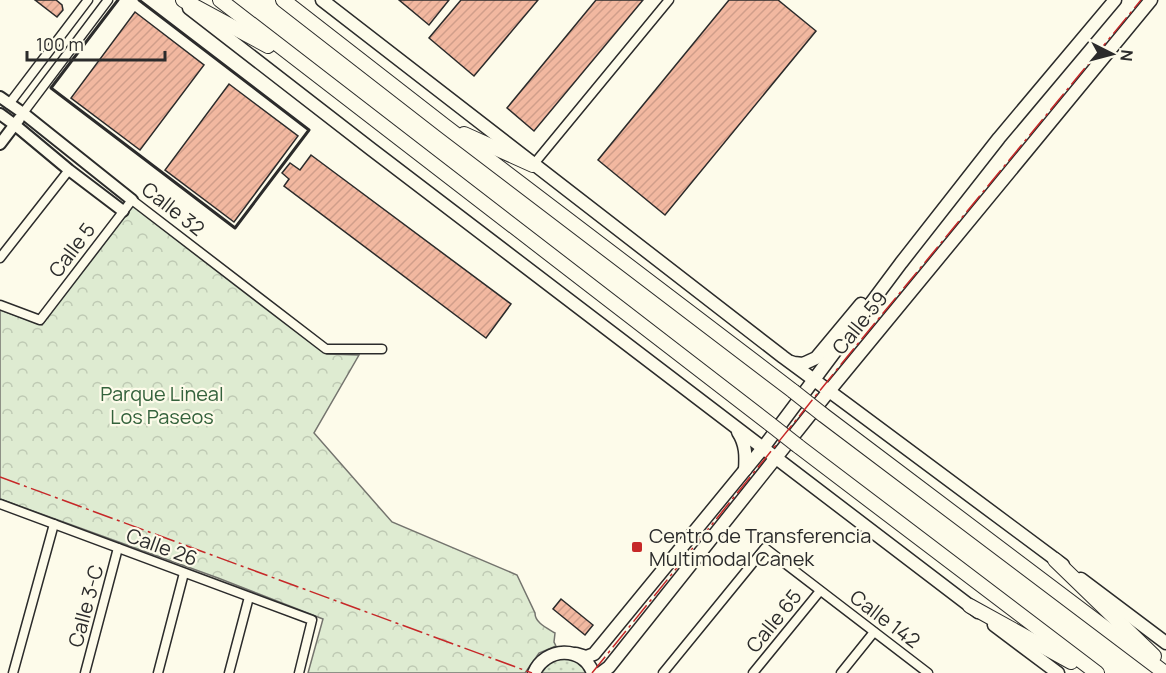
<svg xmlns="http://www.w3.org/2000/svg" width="1166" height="673" font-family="Manrope,sans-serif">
	<defs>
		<pattern id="park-crowns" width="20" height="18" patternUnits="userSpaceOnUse" patternTransform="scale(1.5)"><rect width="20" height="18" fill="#deebd1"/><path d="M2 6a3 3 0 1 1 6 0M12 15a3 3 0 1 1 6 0" fill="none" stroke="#bfcab4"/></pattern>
		<pattern id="garden-dots" width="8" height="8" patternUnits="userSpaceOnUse" patternTransform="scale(1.5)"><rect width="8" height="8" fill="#deebd1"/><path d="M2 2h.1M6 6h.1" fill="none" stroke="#bfcab4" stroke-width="1.8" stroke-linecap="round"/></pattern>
		<pattern id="building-hatch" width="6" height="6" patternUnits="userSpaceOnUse" patternTransform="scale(1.5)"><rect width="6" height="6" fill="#f2b8a0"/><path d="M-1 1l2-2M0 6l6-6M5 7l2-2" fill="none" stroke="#d09e8a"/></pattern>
	</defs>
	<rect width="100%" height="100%" fill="#fdfbea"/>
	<path fill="url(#park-crowns)" stroke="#74746e" stroke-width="1.5" d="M132,200l113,86 82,68 32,1 -45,78 78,89 125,53 18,38c0,10 12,15 20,20l-1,9 2,4 -17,7 -14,20h-217l15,-54 -105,-41 -218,-79v-189l42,15z"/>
	<path fill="url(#garden-dots)" stroke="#74746e" stroke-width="1.5" d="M567,657l15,7 5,9h-47c8,-14 13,-14 27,-16z"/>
	<g fill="url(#building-hatch)" stroke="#2b2b2b" stroke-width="1.5">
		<polygon points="35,0 56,0 62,5 63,10 57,17"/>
		<polygon points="399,0 449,0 429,25"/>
		<polygon points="461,0 538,0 474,76 429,38"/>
		<polygon points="596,0 643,0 534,131 507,108"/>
		<polygon points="729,0 778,0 816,31 665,215 598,160"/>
		<polygon points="135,12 204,65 140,150 71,98"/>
		<polygon points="229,84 298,136 234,222 165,170"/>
		<polygon points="311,155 511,304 486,338 284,186 289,179 282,173 290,163 300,170"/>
		<polygon points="561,599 593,625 585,635 553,609"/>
	</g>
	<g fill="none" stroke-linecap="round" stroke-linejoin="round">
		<g stroke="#2b2b2b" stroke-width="11">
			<g id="minor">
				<polyline points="9,104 88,0"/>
				<polyline points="23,113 108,0"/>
				<polyline points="533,165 669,0"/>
				<polyline points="0,258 69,170"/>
				<polyline points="0,305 40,320 132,200 326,349 382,349"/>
				<polyline points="0,504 312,620 299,673"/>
				<polyline points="13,673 54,524"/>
				<polyline points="85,673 118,548"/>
				<polyline points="158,673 184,573"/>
				<polyline points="229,673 249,597"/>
				<polyline points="663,673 765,548 928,673"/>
				<polyline points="753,673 820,591"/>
				<polyline points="841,673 874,632"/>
			</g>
		</g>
		<g stroke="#2b2b2b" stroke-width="14">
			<g id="tertiary">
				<polyline points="0,97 23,113 132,200"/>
				<polyline points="0,114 15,125 69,170 123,211"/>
				<polyline points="0,144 19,119"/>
			</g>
		</g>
		<g stroke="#2b2b2b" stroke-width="15">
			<g id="secondary">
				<polyline points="322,0 783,357 848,405 1063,565"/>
				<polyline points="189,8 371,149 978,612"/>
				<polyline points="791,362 794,363 803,364 816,358 861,304"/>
				<path d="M738,432c8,12 8,24 7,38"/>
				<polyline points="1081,579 1166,643"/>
				<polyline points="994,625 1058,673"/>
				<polyline points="576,654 586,657 594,654 763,448 901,263 999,138 1115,0"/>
				<path d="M534,673c11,-26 49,-28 59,0"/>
				<polyline points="601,673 609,667 829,391 1151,0"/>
			</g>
		</g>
		<g stroke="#2b2b2b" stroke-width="16">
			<g id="trunk">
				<polyline points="183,0 268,46"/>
				<polyline points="220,0 770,424"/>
				<polyline points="283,0 445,126 793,391"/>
				<polyline points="464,134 533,165"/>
				<polyline points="822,414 1165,673"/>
				<polyline points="798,446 1097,673"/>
				<polyline points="1055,560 1154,656"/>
				<polyline points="970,606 1071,662"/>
			</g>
		</g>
		<use href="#minor" stroke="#fdfbea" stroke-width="8"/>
		<use href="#tertiary" stroke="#fdfbea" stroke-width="10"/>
		<use href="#secondary" stroke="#fdfbea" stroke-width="12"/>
		<use href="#trunk" stroke="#fdfbea" stroke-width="14"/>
		<g stroke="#2b2b2b" stroke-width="16" stroke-linecap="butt">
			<g id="trunk-bridge">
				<polyline points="793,391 822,414"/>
				<polyline points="770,424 798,446"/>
			</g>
		</g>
		<use href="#trunk-bridge" stroke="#fdfbea" stroke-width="14"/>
		<polyline stroke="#2b2b2b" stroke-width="3" points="118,0 51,88 235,228 309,130 139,0"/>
		<g stroke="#c62828" stroke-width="1.5" stroke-dasharray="21 4.5 3 4.5" stroke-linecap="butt">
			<polyline points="0,477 532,673"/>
			<polyline points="592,673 847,357 1141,0"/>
		</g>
	</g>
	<rect fill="#c62828" stroke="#fdfbea" stroke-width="2" x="631" y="541" width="12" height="12" rx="3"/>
	<g text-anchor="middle" stroke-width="4.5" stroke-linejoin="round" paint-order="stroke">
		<g font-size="20" fill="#2b2b2b" stroke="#fdfbea">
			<text transform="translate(173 209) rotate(38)" y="7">Calle 32</text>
			<text transform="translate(72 250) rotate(-53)" y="7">Calle 5</text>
			<text transform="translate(860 323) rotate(-51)" y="7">Calle 59</text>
			<text transform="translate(162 547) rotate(20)" y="7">Calle 26</text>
			<text transform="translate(86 606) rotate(-75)" y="7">Calle 3-C</text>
			<text transform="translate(885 619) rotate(37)" y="7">Calle 142</text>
			<text transform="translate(774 621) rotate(-51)" y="7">Calle 65</text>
		</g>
		<g font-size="20" fill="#34623c" stroke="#fdfbea">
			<text x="162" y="401">Parque Lineal<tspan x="162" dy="23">Los Paseos</tspan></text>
		</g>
		<g font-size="20" fill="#2b2b2b" stroke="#fdfbea" text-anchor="start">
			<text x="649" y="543">Centro de Transferencia<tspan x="649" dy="23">Multimodal Canek</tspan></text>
		</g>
	</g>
	<g transform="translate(1112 54) rotate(96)" stroke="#fdfbea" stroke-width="4.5" paint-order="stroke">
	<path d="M0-4.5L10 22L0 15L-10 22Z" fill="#2b2b2b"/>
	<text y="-9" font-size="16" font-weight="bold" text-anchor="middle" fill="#2b2b2b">N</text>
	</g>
	<path d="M27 51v9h138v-9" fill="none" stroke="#2b2b2b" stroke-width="3"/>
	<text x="36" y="51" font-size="18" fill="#2b2b2b" stroke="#fdfbea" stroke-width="4.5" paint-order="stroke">100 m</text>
</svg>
